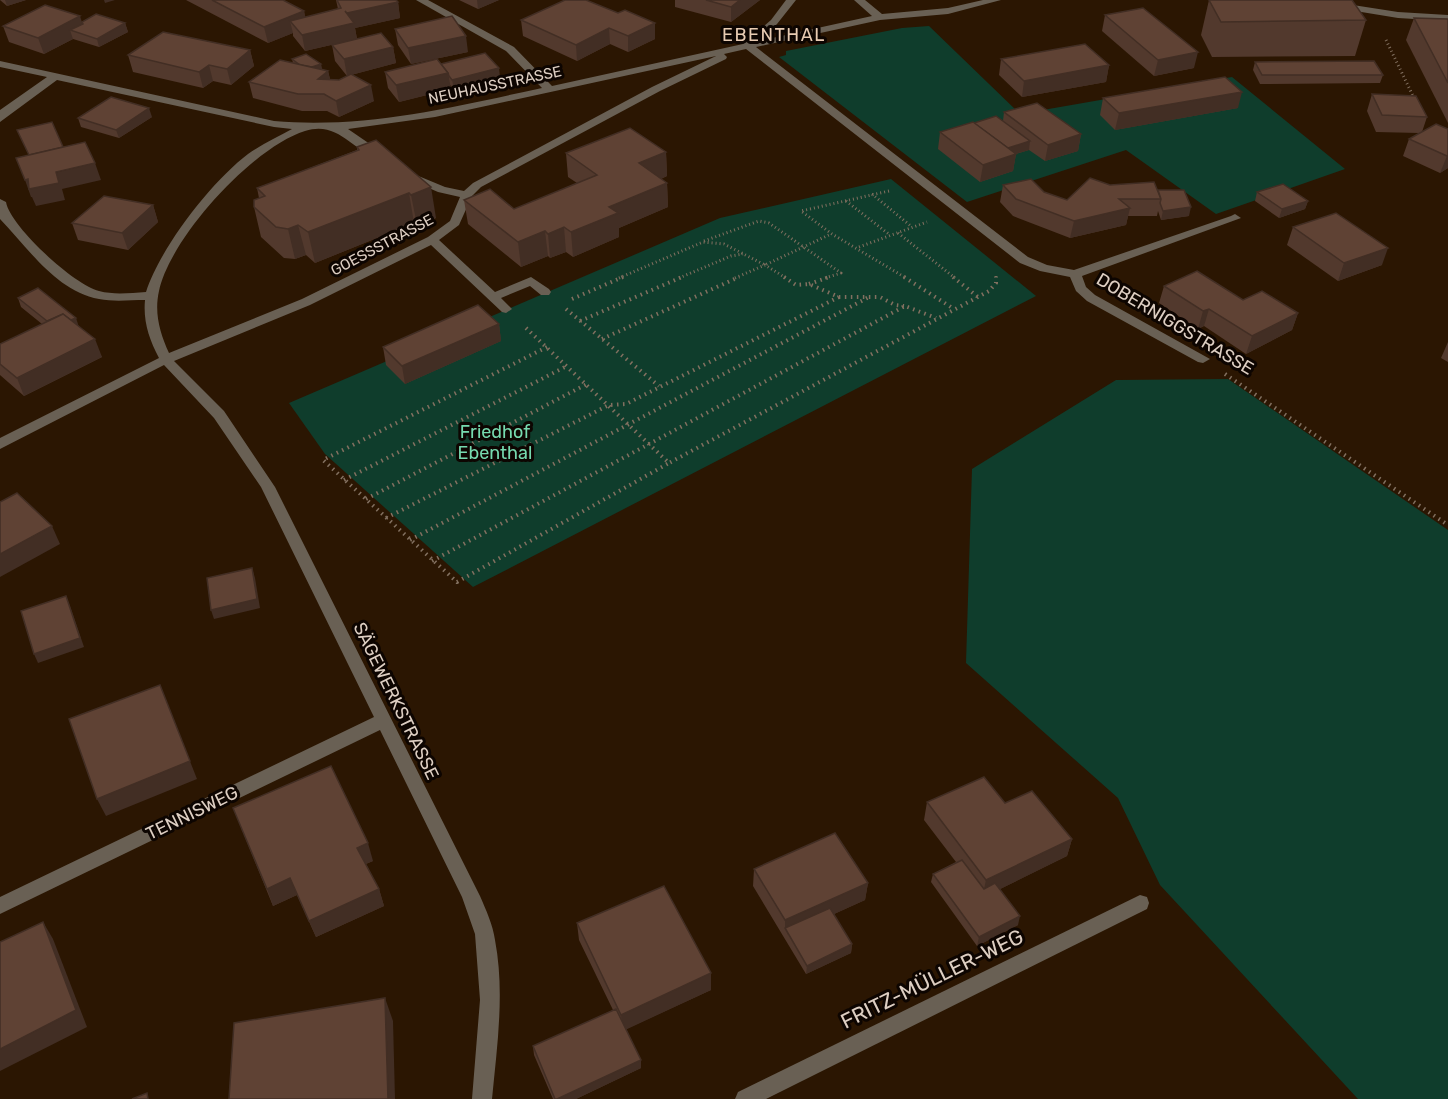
<svg xmlns="http://www.w3.org/2000/svg" width="1448" height="1099" font-family="Rubik,sans-serif">
	<rect width="100%" height="100%" fill="#2b1602"/>
	<g fill="#0f3d2c">
		<polygon points="929,26 1020,114 1232,77 1345,169 1216,214 1126,150 967,202 779,57 786,55 786,51 902,28"/>
		<polygon points="891,179 1036,296 473,587 325,454 289,403 720,218"/>
		<polygon points="1228,379 1448,530 1448,1099 1358,1099 1160,885 1118,798 966,663 972,469 1116,380"/>
	</g>
	<g fill="none" stroke-linecap="round" stroke-linejoin="round">
		<g stroke="#827060" stroke-width="3" stroke-dasharray="1 3" stroke-linecap="butt">
			<polyline points="1386,40 1414,98"/>
			<polyline points="889,191 801,211 832,234 906,278"/>
			<polyline points="872,194 912,227"/>
			<polyline points="846,201 890,235"/>
			<polyline points="898,233 955,278"/>
			<polyline points="704,241 759,221 769,223 841,273 825,278"/>
			<polyline points="859,247 927,222"/>
			<polyline points="996,276 996,278"/>
			<polyline points="619,278 703,242 724,244 765,265 831,234"/>
			<polyline points="679,278 731,256 743,254"/>
			<polyline points="735,278 765,265 786,278"/>
		</g>
		<g stroke="#827060" stroke-width="4" stroke-dasharray="1.5 4.5" stroke-linecap="butt">
			<polyline points="784,277 796,285 809,284 839,297 880,297 895,305 904,306"/>
			<polyline points="904,277 954,309"/>
			<polyline points="953,277 978,297"/>
			<polyline points="809,284 829,277"/>
			<polyline points="572,299 623,277"/>
			<polyline points="566,309 659,386"/>
			<polyline points="580,321 682,277"/>
			<polyline points="526,328 669,463 989,291 996,283 996,277"/>
			<polyline points="602,339 739,277"/>
			<polyline points="547,347 323,460 457,582 669,463"/>
			<polyline points="1225,374 1448,525"/>
			<polyline points="344,480 567,366"/>
			<polyline points="366,499 587,384"/>
			<polyline points="386,518 609,405 626,404 839,297"/>
			<polyline points="410,540 869,297"/>
			<polyline points="432,561 905,306 936,318"/>
		</g>
		<g fill="#696054" fill-rule="evenodd">
			<path d="M416,0h12l86,47 38,39 191,-42 28,-24 15,-20h10l-19,24 -18,17 113,-25 -18,-16h11l17,14 66,-6 35,-8h18l-53,14 -68,6 -124,27 272,210 19,8 27,5 157,-54 4,-2 6,4 -159,58 4,11 9,8 115,64 -7,4 -5,-1 -111,-61 -11,-10 -6,-14 -30,-6 -20,-8 -274,-214 -22,5 3,3 -1,2 -66,32 -179,96 -9,9 -13,29 -20,15 56,52 36,-15 18,12 2,3 -2,3h-8l-11,-9 -29,12 11,11 -6,4 -4,-1 -71,-67 -121,60 -136,56 50,50 51,76 205,409c6,14 13,29 15,44 10,52 2,107 -3,159h-20l8,-99 -5,-66 -13,-37 -82,-167 -380,184v-17l374,-180 -113,-230 -47,-69 -50,-53 -164,84v-11l159,-80c-10,-19 -16,-37 -14,-58 -15,0 -31,2 -46,-1 -43,-8 -71,-51 -99,-80v-20l6,3c4,24 68,83 93,89 15,4 31,2 47,1 14,-44 65,-110 102,-138 14,-10 30,-17 44,-25l-18,-2 -217,-47 -57,42v-12l47,-33 -47,-10v-6l274,60c92,8 179,-14 268,-33l-36,-37zM716,56l-64,31 -179,96 -9,8 -19,-4 -29,-12h-8v4l30,13 22,5 -10,24 -22,16 -126,62 -133,54c-9,-20 -15,-40 -10,-62 11,-53 94,-144 146,-160 33,-11 47,20 74,27l4,-1v-4l-35,-24 87,-12z"/>
			<polygon points="1340,3 1398,12 1448,15 1448,21 1398,18 1337,8 1335,6"/>
			<polygon points="1140,895 1147,897 1149,903 1147,909 766,1099 735,1099 738,1092"/>
		</g>
	</g>
	<g fill="#52392d">
		<polygon points="0,0 26,0 7,6"/>
		<polygon points="186,0 283,0 304,11 305,17 338,9 336,0 398,2 400,18 355,28 357,39 305,51 293,36 293,33 268,43"/>
		<polygon points="459,0 499,0 478,9"/>
		<polygon points="565,0 655,39 628,52 610,44 577,61 523,36 521,20"/>
		<polygon points="675,0 760,0 731,22 675,7"/>
		<polygon points="1209,0 1366,20 1355,56 1212,57 1201,35"/>
		<polygon points="1105,15 1194,68 1154,76 1102,31"/>
		<polygon points="1414,18 1448,19 1448,123 1406,40"/>
		<polygon points="82,22 125,23 128,32 99,47 73,39 44,54 9,42 3,26"/>
		<polygon points="395,29 468,52 411,64 398,45"/>
		<polygon points="332,45 393,47 396,63 351,75 374,101 339,117 327,111 302,111 253,98 249,82 293,63 292,59 328,71 330,79 339,80 347,76 335,61"/>
		<polygon points="250,50 254,66 231,85 213,81 203,88 133,72 128,55"/>
		<polygon points="1001,59 1109,65 1106,82 1022,97 999,75"/>
		<polygon points="1255,62 1383,75 1380,83 1260,84 1253,70"/>
		<polygon points="441,64 500,77 454,89 450,85 451,89 399,102 388,88 385,72"/>
		<polygon points="1372,94 1427,117 1422,132 1448,129 1448,168 1440,173 1403,156 1409,139 1419,133 1376,132 1367,111"/>
		<polygon points="1103,98 1238,108 1115,130 1100,115"/>
		<polygon points="1004,112 1081,134 1078,151 1045,161 1029,150 1016,154 1013,171 980,182 938,149 940,132 974,123 1003,121"/>
		<polygon points="152,117 119,138 81,127 78,118"/>
		<polygon points="376,140 436,218 417,225 414,223 315,263 306,255 295,259 284,258 261,237 254,207 259,198 257,188 357,150 357,147"/>
		<polygon points="666,152 667,176 661,179 667,183 668,207 619,228 619,237 573,257 566,252 550,258 548,256 521,267 468,224 464,200 514,209 577,183 568,177 566,153"/>
		<polygon points="1003,185 1044,192 1067,200 1110,185 1158,190 1189,216 1161,220 1158,211 1157,216 1128,216 1126,225 1070,238 1013,216 1000,202"/>
		<polygon points="1257,192 1308,201 1305,209 1279,218 1255,201"/>
		<polygon points="153,205 158,222 128,250 78,240 72,223"/>
		<polygon points="1293,227 1382,265 1338,281 1287,245"/>
		<polygon points="1164,286 1243,300 1298,313 1292,330 1246,354 1204,326 1198,329 1159,303"/>
		<polygon points="18,298 79,327 102,357 24,396 0,375 0,344 42,324 21,307"/>
		<polygon points="499,324 501,341 405,384 386,365 383,347"/>
		<polygon points="1448,342 1448,362 1441,358"/>
		<polygon points="927,802 1005,803 1072,839 1067,856 1000,889 1018,925 977,946 931,882 933,874 956,862 924,820"/>
		<polygon points="240,825 373,861 366,864 379,889 384,906 316,937 297,895 273,906"/>
		<polygon points="754,869 868,883 865,900 834,914 852,944 851,953 806,974 753,886"/>
		<polygon points="577,923 711,973 711,990 626,1029 641,1060 641,1068 576,1099 553,1099 534,1055 533,1046 613,1010 579,940"/>
	</g>
	<g fill="#422e24">
		<polygon points="5,0 26,0 7,6"/>
		<polygon points="104,0 115,0 105,3"/>
		<polygon points="477,0 499,0 478,9"/>
		<polygon points="740,0 760,0 731,22 731,7"/>
		<polygon points="398,2 400,18 355,28 357,39 305,51 302,35 347,13"/>
		<polygon points="304,11 307,27 290,21 293,33 268,43 264,27"/>
		<polygon points="80,16 85,32 70,30 73,39 44,54 38,38"/>
		<polygon points="125,23 128,32 99,47 97,39"/>
		<polygon points="655,23 655,39 628,52 628,36"/>
		<polygon points="609,28 610,44 577,61 576,45"/>
		<polygon points="466,36 468,52 411,64 408,48"/>
		<polygon points="393,47 396,63 347,76 344,59"/>
		<polygon points="250,50 254,66 231,85 227,69"/>
		<polygon points="1198,52 1194,68 1154,76 1158,60"/>
		<polygon points="321,64 323,72 307,69"/>
		<polygon points="209,65 213,81 203,88 199,72"/>
		<polygon points="1109,65 1106,82 1022,97 1024,81"/>
		<polygon points="499,68 500,77 454,89 452,80"/>
		<polygon points="328,71 332,88 318,79"/>
		<polygon points="448,73 451,89 399,102 396,85"/>
		<polygon points="371,85 374,101 339,117 336,101"/>
		<polygon points="1242,92 1238,108 1115,130 1119,113"/>
		<polygon points="149,108 152,117 119,138 116,130"/>
		<polygon points="1081,134 1078,151 1045,161 1048,145"/>
		<polygon points="1030,141 1029,150 998,159 999,151"/>
		<polygon points="666,152 667,176 640,188 639,163"/>
		<polygon points="1016,154 1013,171 980,182 983,165"/>
		<polygon points="1448,155 1448,168 1440,173 1447,156"/>
		<polygon points="95,163 101,180 62,189 65,200 36,206 32,197 31,197 25,180"/>
		<polygon points="667,183 668,207 619,228 619,237 573,257 571,232 609,207"/>
		<polygon points="431,187 436,218 417,225 411,195"/>
		<polygon points="409,193 414,223 315,263 308,232"/>
		<polygon points="1308,201 1305,209 1279,218 1282,209"/>
		<polygon points="153,205 158,222 128,250 122,233"/>
		<polygon points="1191,207 1189,216 1161,220 1163,211"/>
		<polygon points="1130,208 1126,225 1070,238 1074,221"/>
		<polygon points="298,225 306,255 295,259 288,229"/>
		<polygon points="564,227 566,252 550,258 548,234"/>
		<polygon points="545,231 548,256 521,267 518,242"/>
		<polygon points="1388,248 1382,265 1338,281 1344,263"/>
		<polygon points="1209,309 1204,326 1198,329 1203,311"/>
		<polygon points="1298,313 1292,330 1246,354 1252,336"/>
		<polygon points="76,318 79,327 55,327"/>
		<polygon points="499,324 501,341 405,384 402,366"/>
		<polygon points="95,339 102,357 24,396 17,378"/>
		<polygon points="52,526 60,544 0,577 0,554"/>
		<polygon points="252,568 255,578 260,608 214,619 211,610"/>
		<polygon points="66,596 70,606 84,647 38,663 34,654"/>
		<polygon points="160,685 197,779 106,816 97,799"/>
		<polygon points="1072,839 1067,856 982,898 986,880"/>
		<polygon points="368,843 373,861 363,865 357,848"/>
		<polygon points="290,878 297,895 273,906 267,889"/>
		<polygon points="868,883 865,900 788,935 785,928 785,920"/>
		<polygon points="379,889 384,906 316,937 309,921"/>
		<polygon points="1020,916 1018,925 977,946 979,937"/>
		<polygon points="43,922 53,939 87,1027 0,1071 0,1049"/>
		<polygon points="852,944 851,953 806,974 807,966"/>
		<polygon points="711,973 711,990 623,1031 621,1015"/>
		<polygon points="385,998 393,1021 395,1099 388,1099"/>
		<polygon points="641,1060 641,1068 576,1099 557,1099"/>
	</g>
	<g fill="#5f4234" stroke="#422e24" stroke-width="1.5">
		<polygon points="212,0 283,0 304,11 264,27"/>
		<polygon points="337,0 396,0 398,2 347,13 345,11 354,23 302,35 290,21 341,8"/>
		<polygon points="565,0 586,0 618,13 625,10 655,23 628,36 609,28 576,45 521,20"/>
		<polygon points="706,0 740,0 731,7"/>
		<polygon points="1209,0 1352,0 1366,20 1221,22"/>
		<polygon points="45,5 80,16 38,38 3,26"/>
		<polygon points="1143,8 1198,52 1158,60 1105,15"/>
		<polygon points="96,14 125,23 97,39 70,30 83,24 82,22"/>
		<polygon points="452,16 466,36 408,48 395,29"/>
		<polygon points="1414,18 1448,19 1448,83"/>
		<polygon points="163,32 250,50 227,69 209,65 199,72 128,55"/>
		<polygon points="381,33 393,47 344,59 332,45"/>
		<polygon points="1085,44 1109,65 1024,81 1001,59"/>
		<polygon points="485,53 499,68 452,80 449,76 448,73 441,64"/>
		<polygon points="306,54 321,64 312,67 300,65 292,59"/>
		<polygon points="437,59 448,73 396,85 385,72"/>
		<polygon points="280,60 328,71 318,79 339,80 351,74 371,85 336,101 324,94 298,94 249,82"/>
		<polygon points="1374,61 1383,75 1262,75 1255,62"/>
		<polygon points="1225,77 1242,92 1119,113 1103,98"/>
		<polygon points="1372,94 1416,96 1427,117 1382,115"/>
		<polygon points="111,97 149,108 116,130 78,118"/>
		<polygon points="1037,103 1081,134 1048,145 1004,112"/>
		<polygon points="996,116 1030,141 1008,148 974,123"/>
		<polygon points="52,122 63,147 29,155 17,130"/>
		<polygon points="973,122 1016,154 983,165 940,132"/>
		<polygon points="1436,124 1448,129 1448,155 1447,156 1409,139"/>
		<polygon points="630,128 666,152 639,163 667,183 609,207 618,213 571,232 564,227 548,234 545,231 518,242 464,200 490,189 514,209 597,175 566,153"/>
		<polygon points="376,140 431,187 411,195 409,193 308,232 298,225 288,229 276,227 254,207 254,200 265,196 257,188 359,150 357,147"/>
		<polygon points="85,142 95,163 56,172 59,183 29,189 28,179 25,180 16,158"/>
		<polygon points="1090,178 1110,185 1154,182 1161,199 1119,199 1130,208 1074,221 1016,199 1003,185 1031,179 1044,192 1067,200"/>
		<polygon points="1283,184 1308,201 1282,209 1257,192"/>
		<polygon points="1158,190 1184,190 1191,207 1163,211 1160,203 1161,199"/>
		<polygon points="104,196 153,205 122,233 72,223"/>
		<polygon points="1336,213 1388,248 1344,263 1293,227"/>
		<polygon points="1197,271 1243,300 1262,291 1298,313 1252,336 1209,309 1203,311 1164,286"/>
		<polygon points="38,288 76,318 71,320 63,314 47,321 18,298"/>
		<polygon points="478,305 499,324 402,366 383,347"/>
		<polygon points="63,314 95,339 17,378 0,364 0,344"/>
		<polygon points="17,493 52,526 0,554 0,502"/>
		<polygon points="252,568 257,599 211,610 207,578"/>
		<polygon points="66,596 80,638 34,654 21,611"/>
		<polygon points="160,685 190,761 97,799 69,719"/>
		<polygon points="331,766 368,843 357,848 379,889 309,921 290,878 267,889 233,808"/>
		<polygon points="984,777 1005,803 1032,791 1072,839 986,880 927,802"/>
		<polygon points="835,833 868,883 785,920 754,869"/>
		<polygon points="962,860 984,889 995,883 1020,916 979,937 933,874"/>
		<polygon points="664,886 711,973 621,1015 577,923"/>
		<polygon points="830,908 852,944 807,966 785,928"/>
		<polygon points="43,922 76,1010 0,1049 0,942"/>
		<polygon points="385,998 388,1099 229,1099 234,1023"/>
		<polygon points="616,1009 641,1060 557,1099 555,1099 533,1046"/>
		<polygon points="147,1093 148,1099 132,1099"/>
	</g>
	<g text-anchor="middle" stroke-width="6" stroke-linejoin="round" paint-order="stroke">
		<g font-size="15" fill="#ddcec2" stroke="#0d0501">
			<text transform="translate(495 85) rotate(-12)" y="5">NEUHAUSSTRASSE</text>
			<text transform="translate(382 245) rotate(-28)" y="5">GOESSSTRASSE</text>
		</g>
		<g font-size="18" letter-spacing="1.5" fill="#e8cbb2" stroke="#0d0501">
			<text x="774" y="41">EBENTHAL</text>
		</g>
		<g font-size="18" fill="#ddcec2" stroke="#0d0501">
			<text transform="translate(1175 324) rotate(31)" y="6">DOBERNIGGSTRASSE</text>
			<text transform="translate(396 701) rotate(64)" y="6">SÄGEWERKSTRASSE</text>
			<text transform="translate(192 813) rotate(-26)" y="6">TENNISWEG</text>
		</g>
		<g font-size="18" fill="#76daaf" stroke="#0d0501">
			<text x="495" y="438">Friedhof<tspan x="495" dy="21">Ebenthal</tspan></text>
		</g>
		<g font-size="21" fill="#ddcec2" stroke="#0d0501">
			<text transform="translate(932 979) rotate(-26)" y="7">FRITZ-MÜLLER-WEG</text>
		</g>
	</g>
</svg>
